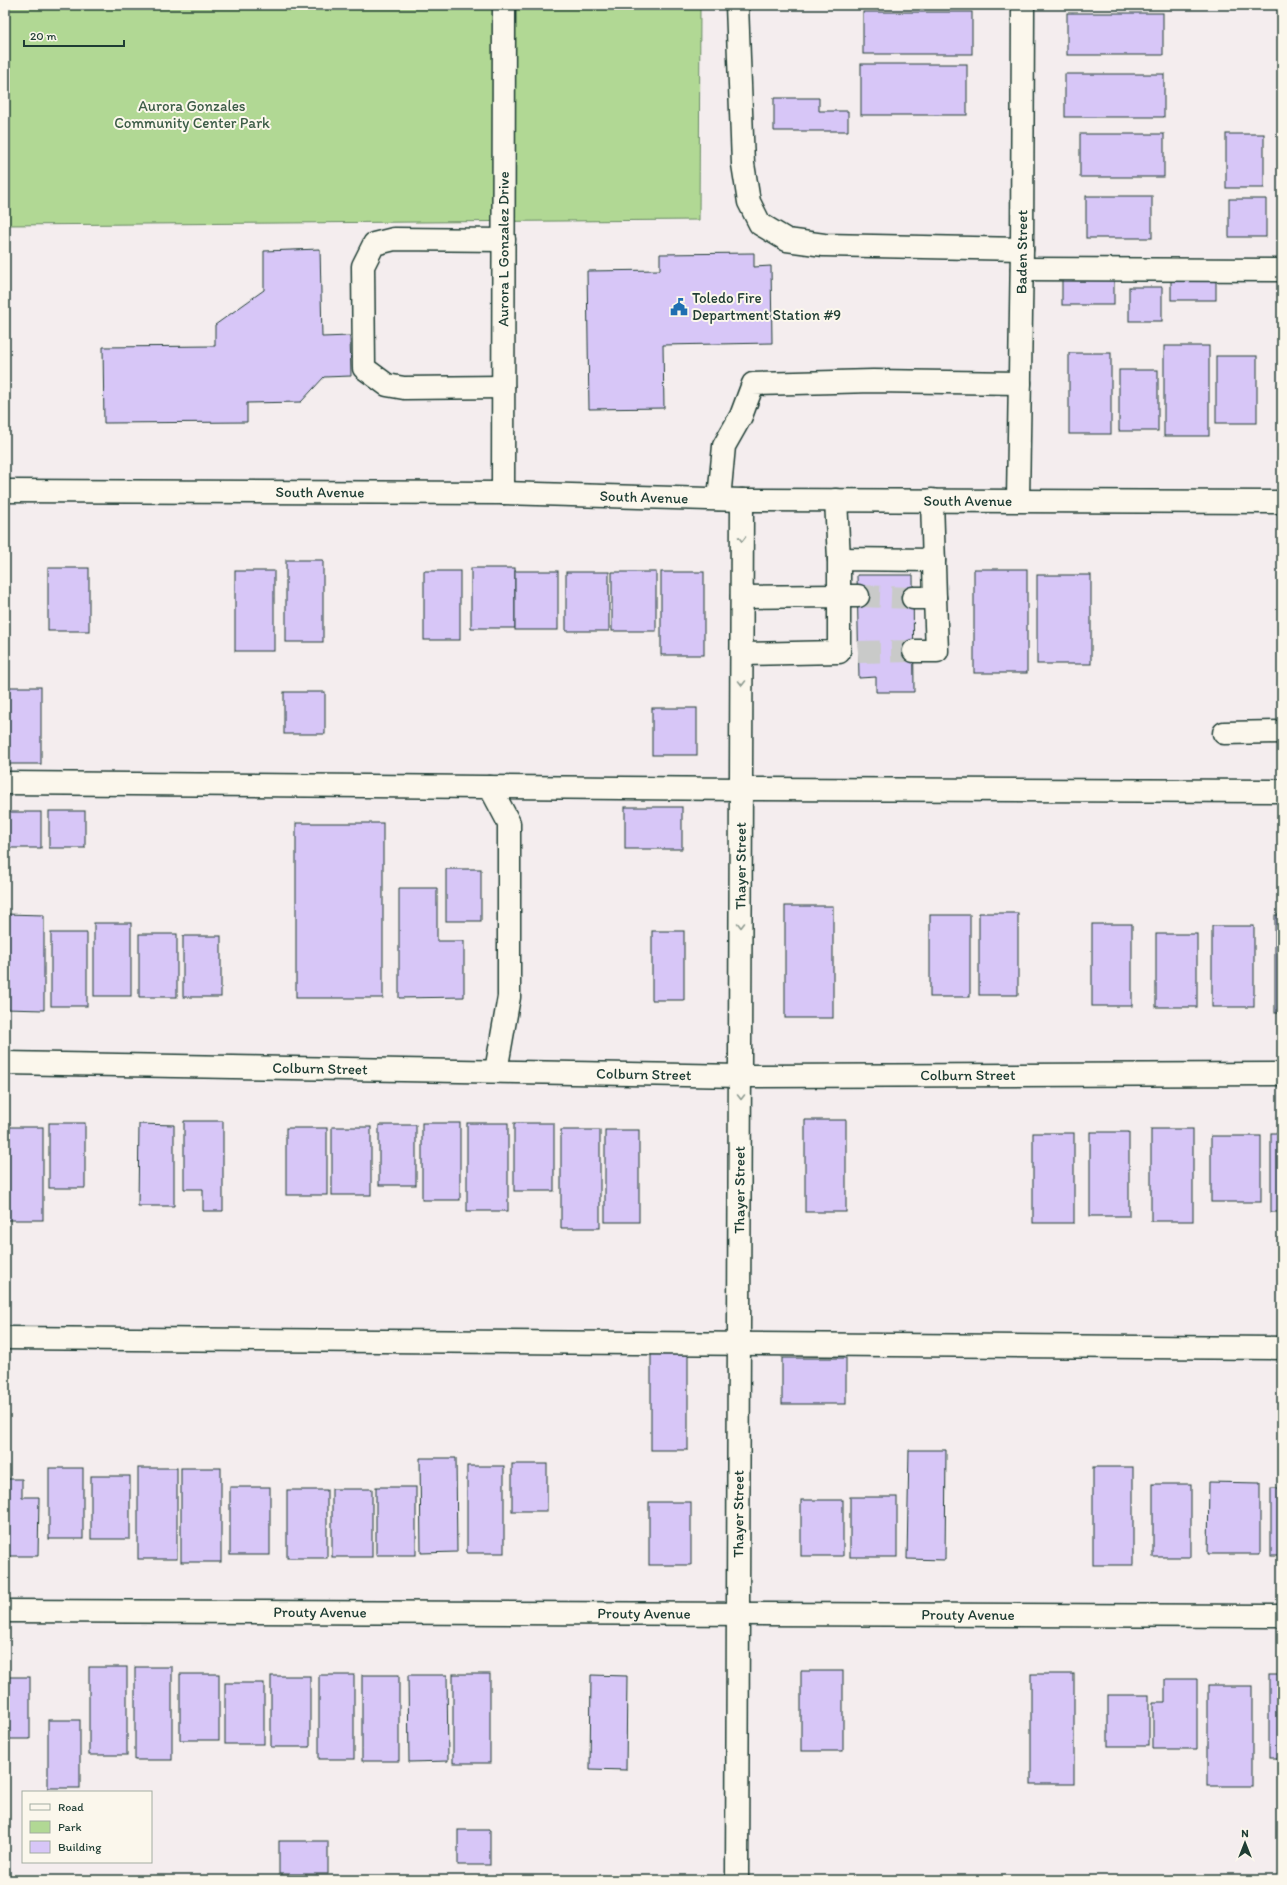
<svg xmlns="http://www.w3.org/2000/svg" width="1287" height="1885" font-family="Itim,sans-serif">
	<rect width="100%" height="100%" fill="#f4edee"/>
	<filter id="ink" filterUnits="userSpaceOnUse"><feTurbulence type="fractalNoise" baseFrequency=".025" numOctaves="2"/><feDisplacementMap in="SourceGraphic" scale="8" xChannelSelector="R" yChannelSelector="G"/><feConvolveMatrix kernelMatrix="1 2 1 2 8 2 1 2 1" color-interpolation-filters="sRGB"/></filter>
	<g filter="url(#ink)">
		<polygon fill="#b1d894" stroke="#688a64" points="5,5 700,5 699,220 5,225"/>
		<g fill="#d7c6f7" stroke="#1f3d34">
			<rect x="863" y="12" width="109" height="42"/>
			<rect x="1067" y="13" width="96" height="42"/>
			<rect x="861" y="64" width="106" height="51"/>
			<rect x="1065" y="74" width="99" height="43"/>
			<polygon points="774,98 819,98 819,111 848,111 848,131 774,131"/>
			<rect x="1080" y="134" width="84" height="43"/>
			<rect x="1226" y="134" width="38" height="54"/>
			<rect x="1086" y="196" width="66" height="42"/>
			<rect x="1229" y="199" width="37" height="38"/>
			<polygon points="320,249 322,337 350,336 351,376 324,377 301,402 247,403 247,422 104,423 103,347 215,346 215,325 264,290 264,251"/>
			<polygon points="754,253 754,267 771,266 772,343 663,345 664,408 589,409 587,271 660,270 660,254"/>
			<rect x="1171" y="271" width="45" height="29"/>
			<rect x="1062" y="272" width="52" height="33"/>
			<rect x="1129" y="287" width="33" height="34"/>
			<rect x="1164" y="346" width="45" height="90"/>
			<rect x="1069" y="353" width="42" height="81"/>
			<rect x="1216" y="356" width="41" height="67"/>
			<rect x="1119" y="370" width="39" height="61"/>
			<rect x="286" y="560" width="37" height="82"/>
			<rect x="48" y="568" width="41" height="63"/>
			<rect x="471" y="568" width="44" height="60"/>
			<rect x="974" y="569" width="53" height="104"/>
			<rect x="235" y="571" width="39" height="80"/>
			<rect x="424" y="571" width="36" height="69"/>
			<rect x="515" y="571" width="43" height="59"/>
			<rect x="566" y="572" width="43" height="59"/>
			<rect x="612" y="572" width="44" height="59"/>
			<rect x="661" y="572" width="43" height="83"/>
			<polygon points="857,575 913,575 914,692 876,692 876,677 859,678"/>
			<rect x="1037" y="575" width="54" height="89"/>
			<rect x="5" y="687" width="36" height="77"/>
			<rect x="284" y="692" width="41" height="42"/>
			<rect x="652" y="708" width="45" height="47"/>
			<rect x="625" y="807" width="57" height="42"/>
			<rect x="49" y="811" width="36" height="37"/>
			<rect x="5" y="812" width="36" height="36"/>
			<rect x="296" y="823" width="87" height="175"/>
			<rect x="446" y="869" width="35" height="52"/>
			<polygon points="399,888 437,888 437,941 464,941 464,997 399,998"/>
			<rect x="785" y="906" width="48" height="112"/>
			<rect x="979" y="913" width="39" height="82"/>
			<polygon points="5,914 44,915 44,1010 5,1009"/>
			<rect x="930" y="915" width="40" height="82"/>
			<rect x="1275" y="915" width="7" height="98"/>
			<rect x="94" y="923" width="37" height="73"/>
			<rect x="1092" y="924" width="40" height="82"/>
			<rect x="1212" y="926" width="42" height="81"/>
			<rect x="652" y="931" width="32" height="69"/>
			<rect x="51" y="933" width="36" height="73"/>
			<rect x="139" y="934" width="38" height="63"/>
			<rect x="1156" y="934" width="41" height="73"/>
			<rect x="183" y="936" width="38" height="61"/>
			<rect x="805" y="1120" width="41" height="92"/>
			<polygon points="184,1121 223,1121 223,1211 203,1211 203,1189 184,1189"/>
			<rect x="49" y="1123" width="36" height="65"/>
			<rect x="422" y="1123" width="38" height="77"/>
			<rect x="467" y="1123" width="41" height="88"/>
			<rect x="514" y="1123" width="40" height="68"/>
			<polygon points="139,1124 174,1125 174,1206 138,1206"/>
			<rect x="379" y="1125" width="37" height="60"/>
			<rect x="6" y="1127" width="37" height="93"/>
			<rect x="332" y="1127" width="39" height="68"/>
			<rect x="286" y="1128" width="41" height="67"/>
			<rect x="1151" y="1129" width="42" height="92"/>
			<rect x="561" y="1130" width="39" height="98"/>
			<rect x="605" y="1130" width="34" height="92"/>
			<rect x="1090" y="1132" width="39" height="84"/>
			<rect x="1033" y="1133" width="41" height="90"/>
			<rect x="1271" y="1133" width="11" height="79"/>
			<rect x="1211" y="1136" width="50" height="66"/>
			<rect x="651" y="1353" width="37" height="97"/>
			<rect x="782" y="1358" width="64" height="46"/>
			<polygon points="909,1450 946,1450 945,1560 907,1559"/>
			<polygon points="420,1458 456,1458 457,1552 421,1553"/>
			<rect x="512" y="1464" width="35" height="47"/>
			<rect x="467" y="1466" width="37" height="87"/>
			<rect x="1093" y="1467" width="40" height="98"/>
			<rect x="49" y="1468" width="34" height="71"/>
			<rect x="138" y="1468" width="39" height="91"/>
			<rect x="181" y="1468" width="40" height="94"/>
			<rect x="91" y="1476" width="39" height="63"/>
			<polygon points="5,1479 22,1479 22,1497 39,1497 38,1556 5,1556"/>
			<polygon points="1209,1482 1260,1483 1260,1554 1208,1554"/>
			<rect x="1153" y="1484" width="38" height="73"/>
			<rect x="230" y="1487" width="40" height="68"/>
			<rect x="376" y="1487" width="40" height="68"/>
			<rect x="1271" y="1488" width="11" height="68"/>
			<rect x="332" y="1489" width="40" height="68"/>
			<rect x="287" y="1490" width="40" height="68"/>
			<rect x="850" y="1497" width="47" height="60"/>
			<rect x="801" y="1500" width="42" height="56"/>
			<rect x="649" y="1502" width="42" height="63"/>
			<rect x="89" y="1667" width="38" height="88"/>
			<rect x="135" y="1667" width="37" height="93"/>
			<rect x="801" y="1671" width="42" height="80"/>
			<rect x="180" y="1674" width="39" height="66"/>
			<rect x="453" y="1674" width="37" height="89"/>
			<rect x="1031" y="1674" width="43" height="110"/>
			<rect x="319" y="1675" width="35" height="84"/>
			<rect x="362" y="1675" width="37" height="86"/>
			<polygon points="408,1675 447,1675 448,1761 409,1762"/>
			<polygon points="591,1675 627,1676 626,1770 590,1769"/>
			<rect x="1269" y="1675" width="13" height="84"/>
			<rect x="271" y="1676" width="39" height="71"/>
			<rect x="5" y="1677" width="25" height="62"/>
			<polygon points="1165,1679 1197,1679 1197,1749 1153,1749 1153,1703 1165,1703"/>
			<rect x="225" y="1683" width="39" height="61"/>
			<rect x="1208" y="1686" width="44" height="100"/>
			<rect x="1108" y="1695" width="41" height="51"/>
			<rect x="48" y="1720" width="32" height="68"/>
			<rect x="458" y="1830" width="32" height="35"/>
			<rect x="279" y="1841" width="49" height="33"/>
		</g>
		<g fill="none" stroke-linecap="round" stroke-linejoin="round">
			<g stroke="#c9cac9" stroke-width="22" stroke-dasharray="22 11" stroke-linecap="butt">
				<polyline points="858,596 913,598"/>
				<polyline points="858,652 914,651"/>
			</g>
			<g stroke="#1f3d34" stroke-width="25">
				<g id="minor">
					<polyline points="737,5 743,164 749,202 760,224 787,240 824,245 1022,249"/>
					<polyline points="1022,269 1282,270"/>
					<polyline points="503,387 404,388 387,385 364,368 363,266 374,244 394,239 504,240"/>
					<path id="s1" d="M5,491l498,2 239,7 540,2"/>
					<path id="s2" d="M503,493l1,-488"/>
					<polyline points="719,499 724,446 741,416 753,384 873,381 1020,383"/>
					<polyline points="836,500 839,559"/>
					<path id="s3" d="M1018,500l4,-251 1,-244"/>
					<polyline points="858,596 839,596 839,559 934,560"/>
					<polyline points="742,597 839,596 839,652 742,654"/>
					<polyline points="913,598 935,598 932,500"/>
					<polyline points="914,651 937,651 935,598"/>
					<polyline points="1224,733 1282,732"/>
					<polyline points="5,783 742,789 1282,791"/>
					<polyline points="490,787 509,823 509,997 496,1071"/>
					<path id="s4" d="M5,1063l736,13 541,-2"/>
					<polyline points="5,1338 1282,1348"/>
					<path id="s5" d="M5,1611l1277,5"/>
					<path id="s6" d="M737,1880l5,-1380"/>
				</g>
			</g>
			<use href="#minor" stroke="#fbf7ec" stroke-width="22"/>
		</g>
		<defs><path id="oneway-chevron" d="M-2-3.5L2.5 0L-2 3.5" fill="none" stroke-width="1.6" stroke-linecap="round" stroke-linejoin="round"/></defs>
		<g stroke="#8d9a90">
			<use href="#oneway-chevron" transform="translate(742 539) rotate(90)"/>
			<use href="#oneway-chevron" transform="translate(742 683) rotate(90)"/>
			<use href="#oneway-chevron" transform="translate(741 925) rotate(90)"/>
			<use href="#oneway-chevron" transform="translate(741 1097) rotate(90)"/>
		</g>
	</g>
	<defs>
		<g id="civic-bare" transform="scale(1.38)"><path d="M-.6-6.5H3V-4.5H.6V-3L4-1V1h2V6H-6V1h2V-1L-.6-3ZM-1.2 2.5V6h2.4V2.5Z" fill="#1f6fb2" stroke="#fbf7ec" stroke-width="2.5" paint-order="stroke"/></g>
	</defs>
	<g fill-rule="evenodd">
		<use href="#civic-bare" x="679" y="307"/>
	</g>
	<g text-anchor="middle" stroke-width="4" stroke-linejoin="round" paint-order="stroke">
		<g font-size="15" fill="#3c5c47" stroke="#fbf7ec">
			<text x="192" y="111">Aurora Gonzales<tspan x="192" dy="17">Community Center Park</tspan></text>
		</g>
		<g font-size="15" fill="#1f3d34" stroke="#fbf7ec">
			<text dy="5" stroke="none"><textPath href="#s2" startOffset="244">Aurora L Gonzalez Drive</textPath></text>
			<text dy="5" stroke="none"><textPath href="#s3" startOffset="248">Baden Street</textPath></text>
			<text dy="5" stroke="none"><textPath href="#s1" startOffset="315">South Avenue</textPath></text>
			<text dy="5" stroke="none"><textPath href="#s1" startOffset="639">South Avenue</textPath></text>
			<text dy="5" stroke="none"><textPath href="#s1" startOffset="963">South Avenue</textPath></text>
			<text dy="5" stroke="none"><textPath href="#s6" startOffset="1014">Thayer Street</textPath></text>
			<text dy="5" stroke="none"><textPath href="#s4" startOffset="315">Colburn Street</textPath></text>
			<text dy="5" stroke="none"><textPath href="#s4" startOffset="639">Colburn Street</textPath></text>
			<text dy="5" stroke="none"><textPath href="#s4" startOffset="963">Colburn Street</textPath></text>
			<text dy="5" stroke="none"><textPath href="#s6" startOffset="690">Thayer Street</textPath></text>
			<text dy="5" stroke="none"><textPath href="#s6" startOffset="366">Thayer Street</textPath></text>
			<text dy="5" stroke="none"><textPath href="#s5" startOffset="315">Prouty Avenue</textPath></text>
			<text dy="5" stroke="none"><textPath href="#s5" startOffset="639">Prouty Avenue</textPath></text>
			<text dy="5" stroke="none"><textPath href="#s5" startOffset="963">Prouty Avenue</textPath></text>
		</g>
		<g font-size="15" fill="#1f3d34" stroke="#fbf7ec" text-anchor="start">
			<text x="692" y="303">Toledo Fire<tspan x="692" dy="17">Department Station #9</tspan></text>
		</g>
	</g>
	<rect width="1287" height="1885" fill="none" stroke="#fbf7ec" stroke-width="20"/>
	<rect x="10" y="10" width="1267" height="1865" fill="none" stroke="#1f3d34" stroke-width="1.5" filter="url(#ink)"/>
	<rect x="22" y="1791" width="130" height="72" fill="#fbf7ec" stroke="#a3ada2"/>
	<rect x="30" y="1804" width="20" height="6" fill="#fbf7ec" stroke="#a3ada2"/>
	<text x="58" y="1811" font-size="12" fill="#1f3d34">Road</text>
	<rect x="30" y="1821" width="20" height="12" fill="#b1d894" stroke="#a3ada2"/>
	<text x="58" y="1831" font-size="12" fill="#1f3d34">Park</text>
	<rect x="30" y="1841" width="20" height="12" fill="#d7c6f7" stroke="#a3ada2"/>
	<text x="58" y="1851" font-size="12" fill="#1f3d34">Building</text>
	<g transform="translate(1245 1843)" stroke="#fbf7ec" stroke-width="3" paint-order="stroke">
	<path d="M0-3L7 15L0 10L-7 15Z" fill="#1f3d34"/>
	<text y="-6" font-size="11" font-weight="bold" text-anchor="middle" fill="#1f3d34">N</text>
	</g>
	<path d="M24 40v6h100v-6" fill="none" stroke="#1f3d34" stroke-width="2"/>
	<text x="30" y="40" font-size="12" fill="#1f3d34" stroke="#fbf7ec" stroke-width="3" paint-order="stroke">20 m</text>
</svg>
